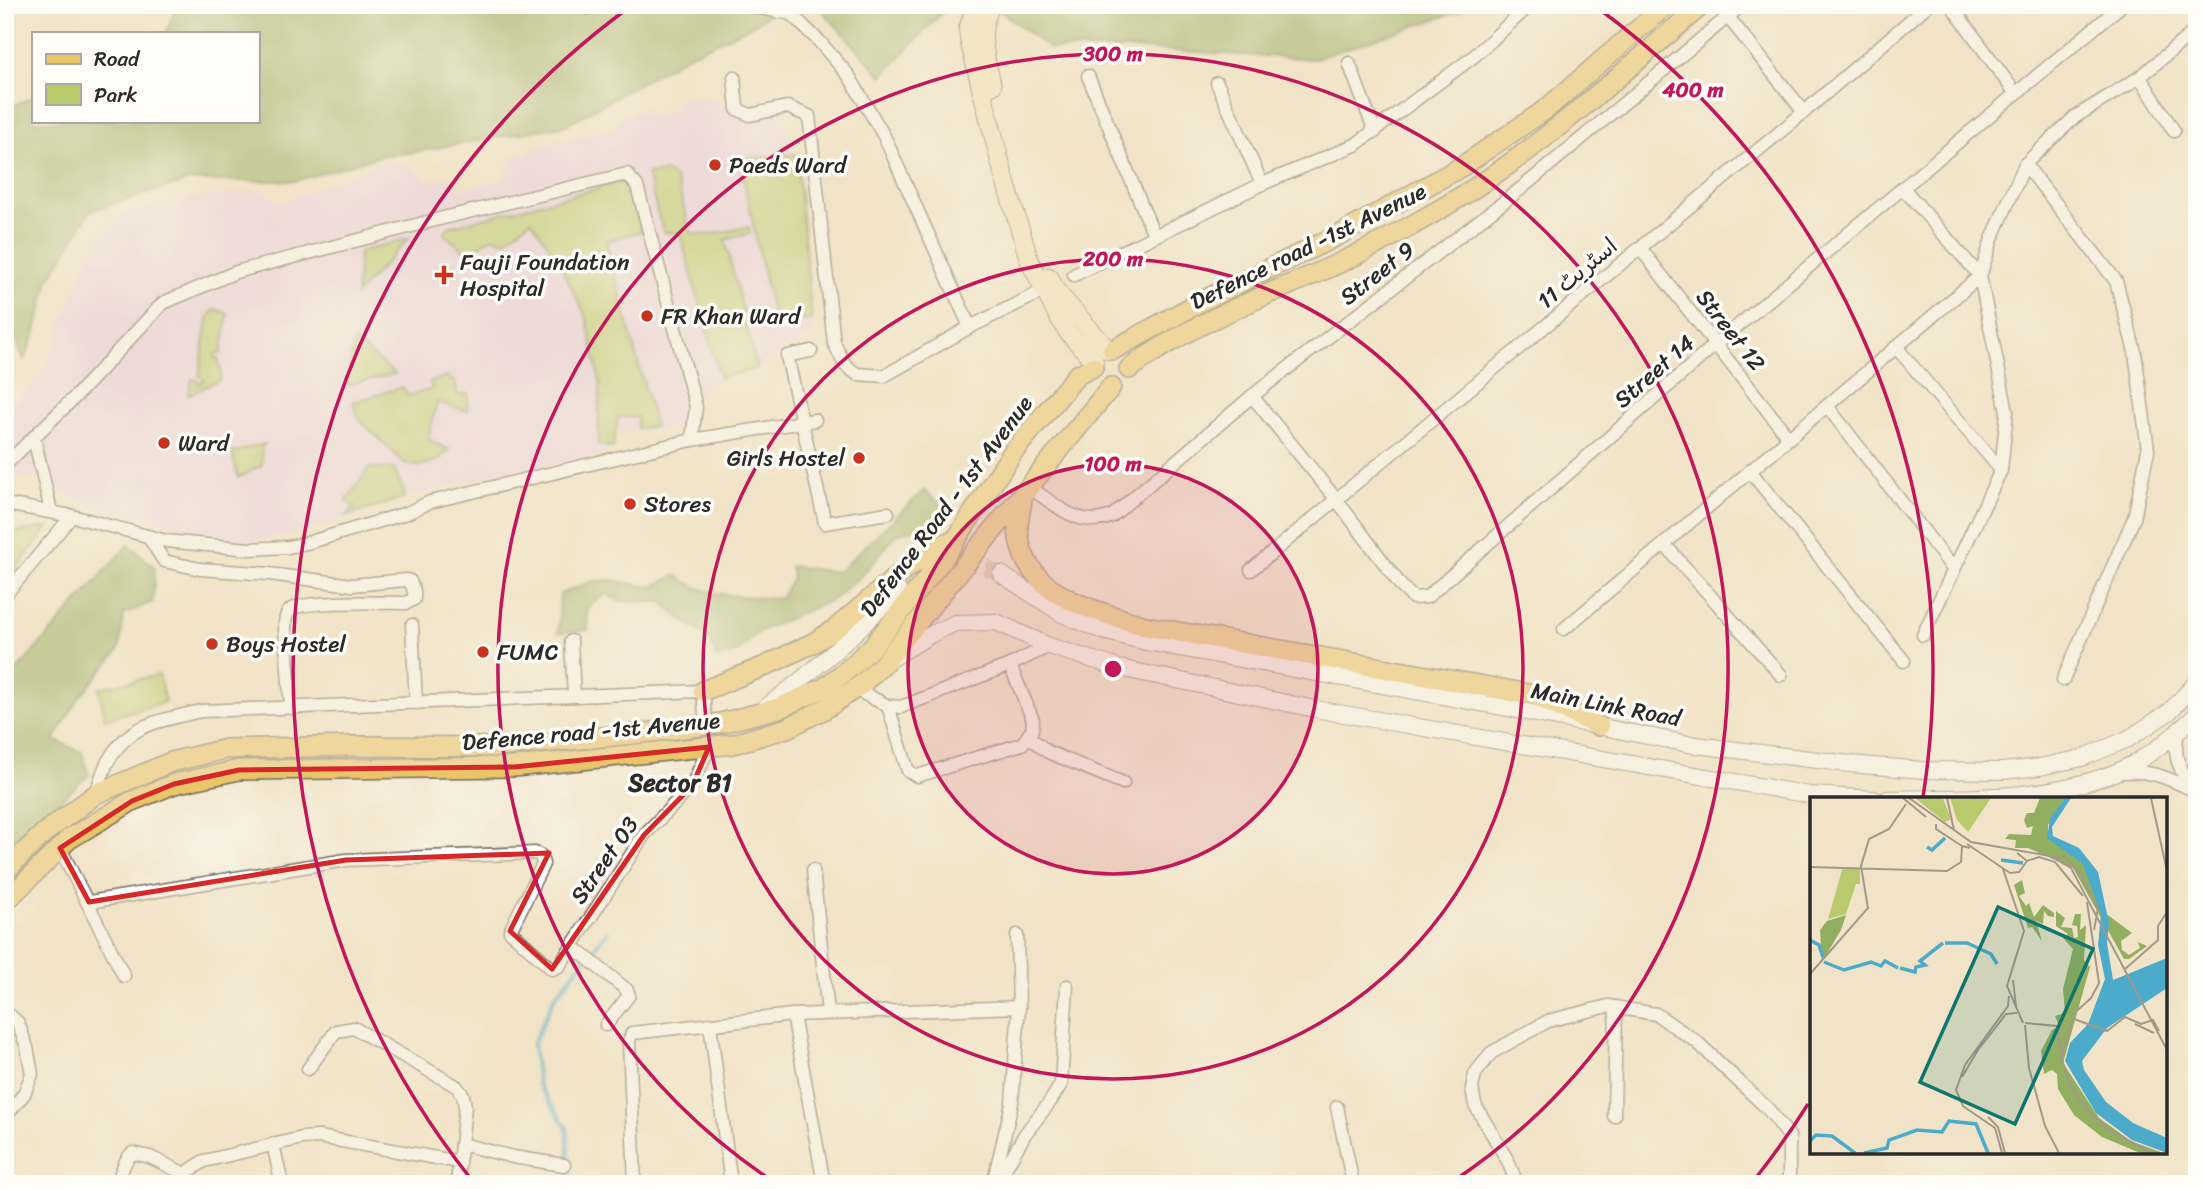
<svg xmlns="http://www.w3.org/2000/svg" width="2202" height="1189" font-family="Sriracha,'Playpen Sans Arabic',sans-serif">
	<rect width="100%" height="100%" fill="#fdfcf7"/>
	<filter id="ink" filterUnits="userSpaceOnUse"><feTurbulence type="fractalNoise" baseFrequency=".0143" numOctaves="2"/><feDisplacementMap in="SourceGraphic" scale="14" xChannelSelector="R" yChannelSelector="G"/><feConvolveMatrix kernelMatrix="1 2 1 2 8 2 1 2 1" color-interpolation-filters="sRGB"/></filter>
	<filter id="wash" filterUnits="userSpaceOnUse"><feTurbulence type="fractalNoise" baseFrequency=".00686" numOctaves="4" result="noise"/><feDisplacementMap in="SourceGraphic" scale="28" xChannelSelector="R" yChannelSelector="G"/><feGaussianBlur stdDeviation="1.57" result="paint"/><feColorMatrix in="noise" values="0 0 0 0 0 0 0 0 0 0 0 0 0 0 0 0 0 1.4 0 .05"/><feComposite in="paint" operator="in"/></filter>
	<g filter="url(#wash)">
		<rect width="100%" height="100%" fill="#f1e3c7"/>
		<polygon fill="#ead1ec" points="699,97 717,102 741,117 779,113 796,154 813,332 757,368 714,379 704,388 677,427 615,433 613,448 598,456 467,482 404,498 307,531 248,542 203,538 144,515 133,517 61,493 39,478 5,476 5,411 44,369 99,230 131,209 211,195 264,191 280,203 382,162 390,161 392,164 401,161 403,168 412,166 425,180 455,177 461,189 505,180 511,159 555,142 617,128 617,119 646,110 653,117 676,110 677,99"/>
		<g fill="#b9ca6d" stroke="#727a4c" stroke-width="2">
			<polygon points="796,154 812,320 774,322 741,168 747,158"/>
			<polygon points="667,172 676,179 691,233 707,235 749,227 750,233 725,240 757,368 720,378 680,233 663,232 647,174"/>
			<polygon points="626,181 642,231 606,241 655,426 637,429 637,417 618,417 613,448 598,444 600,382 586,316 554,253 531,220 505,241 492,237 468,254 444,234 448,227"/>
			<polygon points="409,238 356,295 359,252"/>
			<polygon points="216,309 228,314 221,354 215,354 215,358 218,358 221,372 220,380 188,395 192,379 197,380 199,384 204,380 199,375 209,315"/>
			<polygon points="354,340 354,341 395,374 347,385"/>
			<polygon points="448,376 450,381 455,380 457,395 468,394 467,411 437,402 428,439 449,450 438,460 420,466 406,465 359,419 353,402 403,387 408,396 432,389 430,382"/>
			<polygon points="266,443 262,447 262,465 238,478 232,453"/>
			<polygon points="369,468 394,469 404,491 404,498 347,516 355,507 346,502"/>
			<polygon points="49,527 5,582 5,536 10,533"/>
			<polygon points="159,675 165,702 105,719 99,688"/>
		</g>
		<g fill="#92ae60" stroke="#5e6c46" stroke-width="2">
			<polygon points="177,5 782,5 752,26 689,55 566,125 409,153 384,155 295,181 188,181 90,211 49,280 36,332 24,360 5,311 5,109 33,97 33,121 257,121 257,33 166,33"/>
			<polygon points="817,5 949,5 882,76"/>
			<polygon points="992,5 1466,5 1461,11 1314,59 1143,49 1050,49"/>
			<path d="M924,490l20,18v12l-47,14 -35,41 -28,24 -74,32 -22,21 -22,6 -6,-19 -33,-23 -15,-14 -42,-1 -14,-7 -19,14 1,22 -30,3 2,-39 33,-13 19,-1 40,7 24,-12c28,23 70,22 105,23l11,-21 -2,-11 48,6z"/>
			<polygon points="129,544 155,568 153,602 124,614 119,650 78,699 54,740 82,752 89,775 5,849 5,684"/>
		</g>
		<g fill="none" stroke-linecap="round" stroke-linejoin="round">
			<polyline stroke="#4cabcb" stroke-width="4.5" points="571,1184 567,1128 538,1085 533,1044 554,998 607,932"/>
		</g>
	</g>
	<g filter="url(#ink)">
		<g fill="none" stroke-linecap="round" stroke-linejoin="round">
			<path stroke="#c9bea8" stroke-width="16" stroke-dasharray="16 8" stroke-linecap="butt" d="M898,590c39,-31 56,-37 103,-16"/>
			<g stroke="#706b62" stroke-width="15">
				<g id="minor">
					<polyline points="746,5 791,14 819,41 849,76 884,136 970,327"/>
					<polyline points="1951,5 2016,94"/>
					<polyline points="5,6 6,5"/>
					<polyline points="588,8 595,5"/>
					<polyline points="1728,17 1804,112"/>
					<polyline points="1349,63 1375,132"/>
					<polyline points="1088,76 1154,235"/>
					<polyline points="734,77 737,109 750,115 787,107 809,116 834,343 845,365 857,374 884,376 970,327 1043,291"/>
					<polyline points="2140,77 2174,131"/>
					<polyline points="1217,83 1262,184"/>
					<polyline points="2025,164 2116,281 2135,352 2148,450 2134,518 2063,680"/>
					<polyline points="1640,248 1789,438"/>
					<polyline points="1074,275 1262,184 1355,145 1473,57 1530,5"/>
					<polyline points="1896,347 2001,470"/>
					<polyline points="811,351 787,356 825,523 888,513"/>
					<polyline points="1252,396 1336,499 1402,587 1413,598 1427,597 1716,344 2122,5"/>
					<polyline points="1827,406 1954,570"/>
					<polyline points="34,438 51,511"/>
					<polyline points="5,465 75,397 163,303 236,272 439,219 627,174 637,186 696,407 692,440"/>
					<polyline points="1750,471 1904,661"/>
					<path d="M1028,486c27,18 51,44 84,30l140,-120 271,-209 219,-182"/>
					<polyline points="5,504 72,516 166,541 249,549 288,547 307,543 407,513 430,502 692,440 815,420"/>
					<path d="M148,536l16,25 36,8 69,5 83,11 54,-5 4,1 4,10v8l-7,4c-22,0 -100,-3 -115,6 -7,4 -7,12 -7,20l6,79"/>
					<polyline points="1664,544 1781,675"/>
					<polyline points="1251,570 1804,112 1928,5"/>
					<polyline points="5,595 72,516"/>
					<polyline points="412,625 416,703"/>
					<polyline points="1564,629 1980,276 1903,188"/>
					<polyline points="1923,635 2001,470 2007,412 1980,276 1992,239 2025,164 2075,117 2140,77 2197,29"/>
					<polyline points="571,641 574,696"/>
					<polyline points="855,689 888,706 901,707 1010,665 1049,646"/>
					<polyline points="888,706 908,771 917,776 1022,744 1032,730 1033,720 1010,665"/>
					<path d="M2179,731c-8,23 1,39 13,58"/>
					<polyline points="1028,736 1048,752 1123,783"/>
					<path d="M2122,772c28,-2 44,5 69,17"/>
					<path d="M96,794c4,-12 7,-26 14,-36 21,-36 54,-38 91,-47l502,-20 3,35"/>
					<polyline points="60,848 124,976"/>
					<polyline points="813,870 828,1013"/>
					<polyline points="89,902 346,860 535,853 541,856 543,864 510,931 552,969 559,966 644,835 692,786 709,747"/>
					<polyline points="572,946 627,990 629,995 606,1025"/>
					<polyline points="5,1011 18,1023 27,1047 32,1074 24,1094 5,1117"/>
					<polyline points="793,1015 824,1184"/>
					<polyline points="710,1024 731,1184"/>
					<polyline points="308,1069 336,1031 354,1028 456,1086 463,1095 465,1106 457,1184"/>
					<polyline points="1337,1107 1353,1184"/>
					<polyline points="1614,1116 1616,1007"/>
					<polyline points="273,1144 282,1184"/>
					<polyline points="461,1144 513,1157 564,1165"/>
					<polyline points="997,1183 1025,1134 1050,1102 1061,1084 1067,986"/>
					<path d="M115,1184c8,-10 8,-25 18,-31l17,4 35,17 19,-13 98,-23 17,-1 140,25"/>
					<polyline points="635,1184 629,1041 632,1033 793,1015 1019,1007"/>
					<polyline points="993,1184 1012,1103 1019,1007 1017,935"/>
					<polyline points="1517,1184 1508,1161 1475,1105 1472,1088 1475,1074 1491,1053 1548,1021 1608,1006 1656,1014 1697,1042 1768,1109 1789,1136 1789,1184"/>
				</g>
			</g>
			<g stroke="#706b62" stroke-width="18">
				<g id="tertiary">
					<polyline points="1001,574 1062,614 1103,631 1146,642 1502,707 1688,744 1850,764 1923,770 2003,771 2040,767 2082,758 2128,739 2169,712 2197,682"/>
					<polyline points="891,659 930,635 955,623 996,622 1049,646 1119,668 1315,709 1810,795 1874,799"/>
					<path d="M762,710c49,-36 94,-76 136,-120"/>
					<path d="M1887,799c76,-2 155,2 227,-26 31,-12 59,-36 83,-59"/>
				</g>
			</g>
			<g stroke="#706b62" stroke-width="20">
				<g id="secondary">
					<polyline points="976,5 968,29 970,44 1004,177 1030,262 1057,314 1068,332 1094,361"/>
					<path d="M992,5c-17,24 -6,54 0,81"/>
					<polyline points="1049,277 1056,291 1108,350"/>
				</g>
			</g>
			<g stroke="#706b62" stroke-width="22">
				<g id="primary">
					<polyline points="1113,350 1202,301 1339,235 1461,167 1545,110 1666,5"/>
					<path d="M1129,369c59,-44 128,-70 195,-99 38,-17 77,-38 113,-59 96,-55 181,-135 265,-206"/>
					<path d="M1023,496c-2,10 -5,22 -5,32 3,68 74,81 127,98l389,69 65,31"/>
					<polyline points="703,691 765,666 813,643 835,629 904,570 948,542"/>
					<polyline points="5,871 44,833 96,794 171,762 226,749 354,746 497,747 644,733 721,723 779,708 824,688 852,666 872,647 943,559 1013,452 1077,375 1093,367"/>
					<polyline points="5,902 69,839 132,801 174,784 239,770 514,767 733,744 787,728 825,709 862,684 884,663 1111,387"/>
				</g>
			</g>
			<use href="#minor" stroke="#fff" stroke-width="12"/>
			<use href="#tertiary" stroke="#fff" stroke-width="16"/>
			<use href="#secondary" stroke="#f7e8c3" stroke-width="18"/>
			<use href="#primary" stroke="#eac669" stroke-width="19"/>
		</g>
	</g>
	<path d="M0 0H2202V1189H0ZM709,747l-17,39 -48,49 -92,134 -42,-38 39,-78 -203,7 -257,42 -29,-54 72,-47 42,-17 65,-14 275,-3z" fill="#f1e3c7" fill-opacity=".55" fill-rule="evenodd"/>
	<path fill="none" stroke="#d62828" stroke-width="5" stroke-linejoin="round" d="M709,747l-17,39 -48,49 -92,134 -42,-38 39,-78 -203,7 -257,42 -29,-54 72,-47 42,-17 65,-14 275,-3z"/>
	<circle cx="1113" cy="669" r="205" fill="#c2185b" fill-opacity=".12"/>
	<g fill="none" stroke="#c2185b" stroke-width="3.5">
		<circle cx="1113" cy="669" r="205"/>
		<circle cx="1113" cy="669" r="410"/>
		<path d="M774 1182A615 615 0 1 1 1452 1182"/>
		<path d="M1808 1104A820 820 0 0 1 1755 1179M471 1179A820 820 0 0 1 631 6M1595 6A820 820 0 0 1 1923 797"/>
	</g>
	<g fill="#c8321e" stroke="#fdfcf7" stroke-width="2.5">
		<circle cx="715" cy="165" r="7"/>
		<path d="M440.5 264.5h7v7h7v7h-7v7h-7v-7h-7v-7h7z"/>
		<circle cx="647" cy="316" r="7"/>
		<circle cx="164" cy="443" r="7"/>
		<circle cx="859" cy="458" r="7"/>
		<circle cx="630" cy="504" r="7"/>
		<circle cx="212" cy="644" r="7"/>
		<circle cx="483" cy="652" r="7"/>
	</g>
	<g text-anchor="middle" stroke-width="7" stroke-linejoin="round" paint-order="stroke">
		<g font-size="23" fill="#2b2b2b" stroke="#fdfcf7" text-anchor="start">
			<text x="729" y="173">Paeds Ward</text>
			<text x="460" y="270">Fauji Foundation<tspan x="460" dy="26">Hospital</tspan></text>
			<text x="661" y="324">FR Khan Ward</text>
			<text x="178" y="451">Ward</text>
			<text x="845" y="466" text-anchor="end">Girls Hostel</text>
			<text x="644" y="512">Stores</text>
			<text x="226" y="652">Boys Hostel</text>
			<text x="497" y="660">FUMC</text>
		</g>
		<g font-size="23" fill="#2b2b2b" stroke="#fdfcf7">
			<text transform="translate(1308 246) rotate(-26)" y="8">Defence road -1st Avenue</text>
			<text transform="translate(1377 273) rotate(-38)" y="8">Street 9</text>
			<text transform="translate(1577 273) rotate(-40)" y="8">اسٹریٹ 11</text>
			<text transform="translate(1731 330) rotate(52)" y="8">Street 12</text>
			<text transform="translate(1654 371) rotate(-41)" y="8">Street 14</text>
			<text transform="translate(946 506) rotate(-53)" y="8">Defence Road - 1st Avenue</text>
			<text transform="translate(1606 704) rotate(11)" y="8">Main Link Road</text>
			<text transform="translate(591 731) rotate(-5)" y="8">Defence road -1st Avenue</text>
			<text transform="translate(604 860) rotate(-55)" y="8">Street 03</text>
		</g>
		<g font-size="24" font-weight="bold" fill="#2b2b2b" stroke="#fdfcf7">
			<text x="680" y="791">Sector B1</text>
		</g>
	</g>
	<g transform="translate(1810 797)">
		<rect width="357" height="357" fill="#f1e3c7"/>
		<path d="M105,1h28l8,21 -6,3zM140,1h41l-23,34 -11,-12zM33,70l17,1v16h-4l-10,30 -18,5z" fill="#b9ca6d"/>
		<path d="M230,1h25l-17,27v12l38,27 15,46 31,23 -11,8 1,9 7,5 11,-7 -2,-6 9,4 -18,13h-5l-51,-91 -45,-20h-13l1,-8 -11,-1 4,-5 22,1 2,-9 -6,2 -3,-8 3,-7h7zM212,83l3,13 -6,3 7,10 3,-3 5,14 9,-12 11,8v4l-6,-1 -4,-5 -1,13 -7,-3 6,20 -10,-14 -4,1 -14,-43zM246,114l9,7 -4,9 11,1 2,10 4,-1 -1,-11 -5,-1 3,-11h6l-1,16 6,-5 -2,35 6,7 -27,96 36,55 32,23 32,12h-23l-38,-16 -28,-22 -16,-26 -1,-15 -5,-4 -8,4 -3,-23 11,-21 7,-4 -4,-10 10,-3 -2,-24 10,-40 -10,-11 5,-4 -12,-8zM36,118l-5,15 -19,32 -2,-32 7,-9z" fill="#92ae60"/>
		<path d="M255,1h6l-19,29 1,9 26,12 19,24 11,51 -2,20 6,37 54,-22v30l-60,40 -25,33 2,9 22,32 27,21 34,15v15l-35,-13 -36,-27 -31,-52 5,-18 18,-19 17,-45 -7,-34 3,-31 -18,-50 -36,-26 3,-19z" fill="#4cabcb"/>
		<path fill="none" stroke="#4cabcb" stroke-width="3.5" d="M117,50l5,3 13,-12M191,63l22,3M0,143l9,5 4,12M135,146h22l24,11 6,10M14,165l20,8 27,-8 10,4 4,-5 13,7M90,171l15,4 1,-5 9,-2 -5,-4 23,-18M0,344l6,-6 16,1 23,17M54,356l23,-5 2,-8 28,-10 25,2 7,-11 27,3 12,29"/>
		<path fill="none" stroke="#a29989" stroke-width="2" d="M93,1l23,19M99,1l62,44 79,14 21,12 96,182M137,1l7,32M341,1l16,73M126,27v5l26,17M157,47l43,29 9,-1 8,-11M207,56l10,8 12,-4 16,5 28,34M240,59l16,2 15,16 17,34 -4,22M0,70l137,4 14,-9 1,-16 8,2M193,72l21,62 -17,55 16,37M315,172l33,-29v-14l9,-14M0,177l58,-66 -7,-42 8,-27 20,-10 17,-25M203,183l3,26M261,219l20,-18 8,-15 -12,-81M264,222l33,12 18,-14 16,7 12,-4 6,11M215,226l32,3 4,26M325,227l19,9M215,228l4,43 16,58 14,27M168,253l28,-36 11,-1M252,256l10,-32M250,257l11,32 14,21 24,23 43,23M152,280l16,-27M178,320l10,10 7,26M192,356l-7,-25 -32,-22 -7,-16 9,-25 43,-59 1,-10"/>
		<path fill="#0f766e" fill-opacity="0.15" stroke="#0f766e" stroke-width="3.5" d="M188,110l95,42 -78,175 -95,-42z"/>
		<rect width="357" height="357" fill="none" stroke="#2b2b2b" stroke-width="3.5"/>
	</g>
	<circle cx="1113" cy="669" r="10" fill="#c2185b" stroke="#fdfcf7" stroke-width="3.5"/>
	<g font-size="21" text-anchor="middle" font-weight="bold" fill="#c2185b" stroke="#fdfcf7" stroke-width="7" stroke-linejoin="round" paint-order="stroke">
		<text x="1113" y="61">300 m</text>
		<text x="1693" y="97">400 m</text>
		<text x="1113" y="266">200 m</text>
		<text x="1113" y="471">100 m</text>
	</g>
	<rect width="2202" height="1189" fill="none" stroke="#fdfcf7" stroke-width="28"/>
	<rect x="32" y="32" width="228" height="91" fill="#fdfcf7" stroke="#a9a8a5" stroke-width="2"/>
	<rect x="46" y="54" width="35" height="10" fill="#eac669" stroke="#a9a8a5" stroke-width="2"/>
	<text x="94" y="66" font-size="21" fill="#2b2b2b">Road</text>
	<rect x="46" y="84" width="35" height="21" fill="#b9ca6d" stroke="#a9a8a5" stroke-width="2"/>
	<text x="94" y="102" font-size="21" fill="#2b2b2b">Park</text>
</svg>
